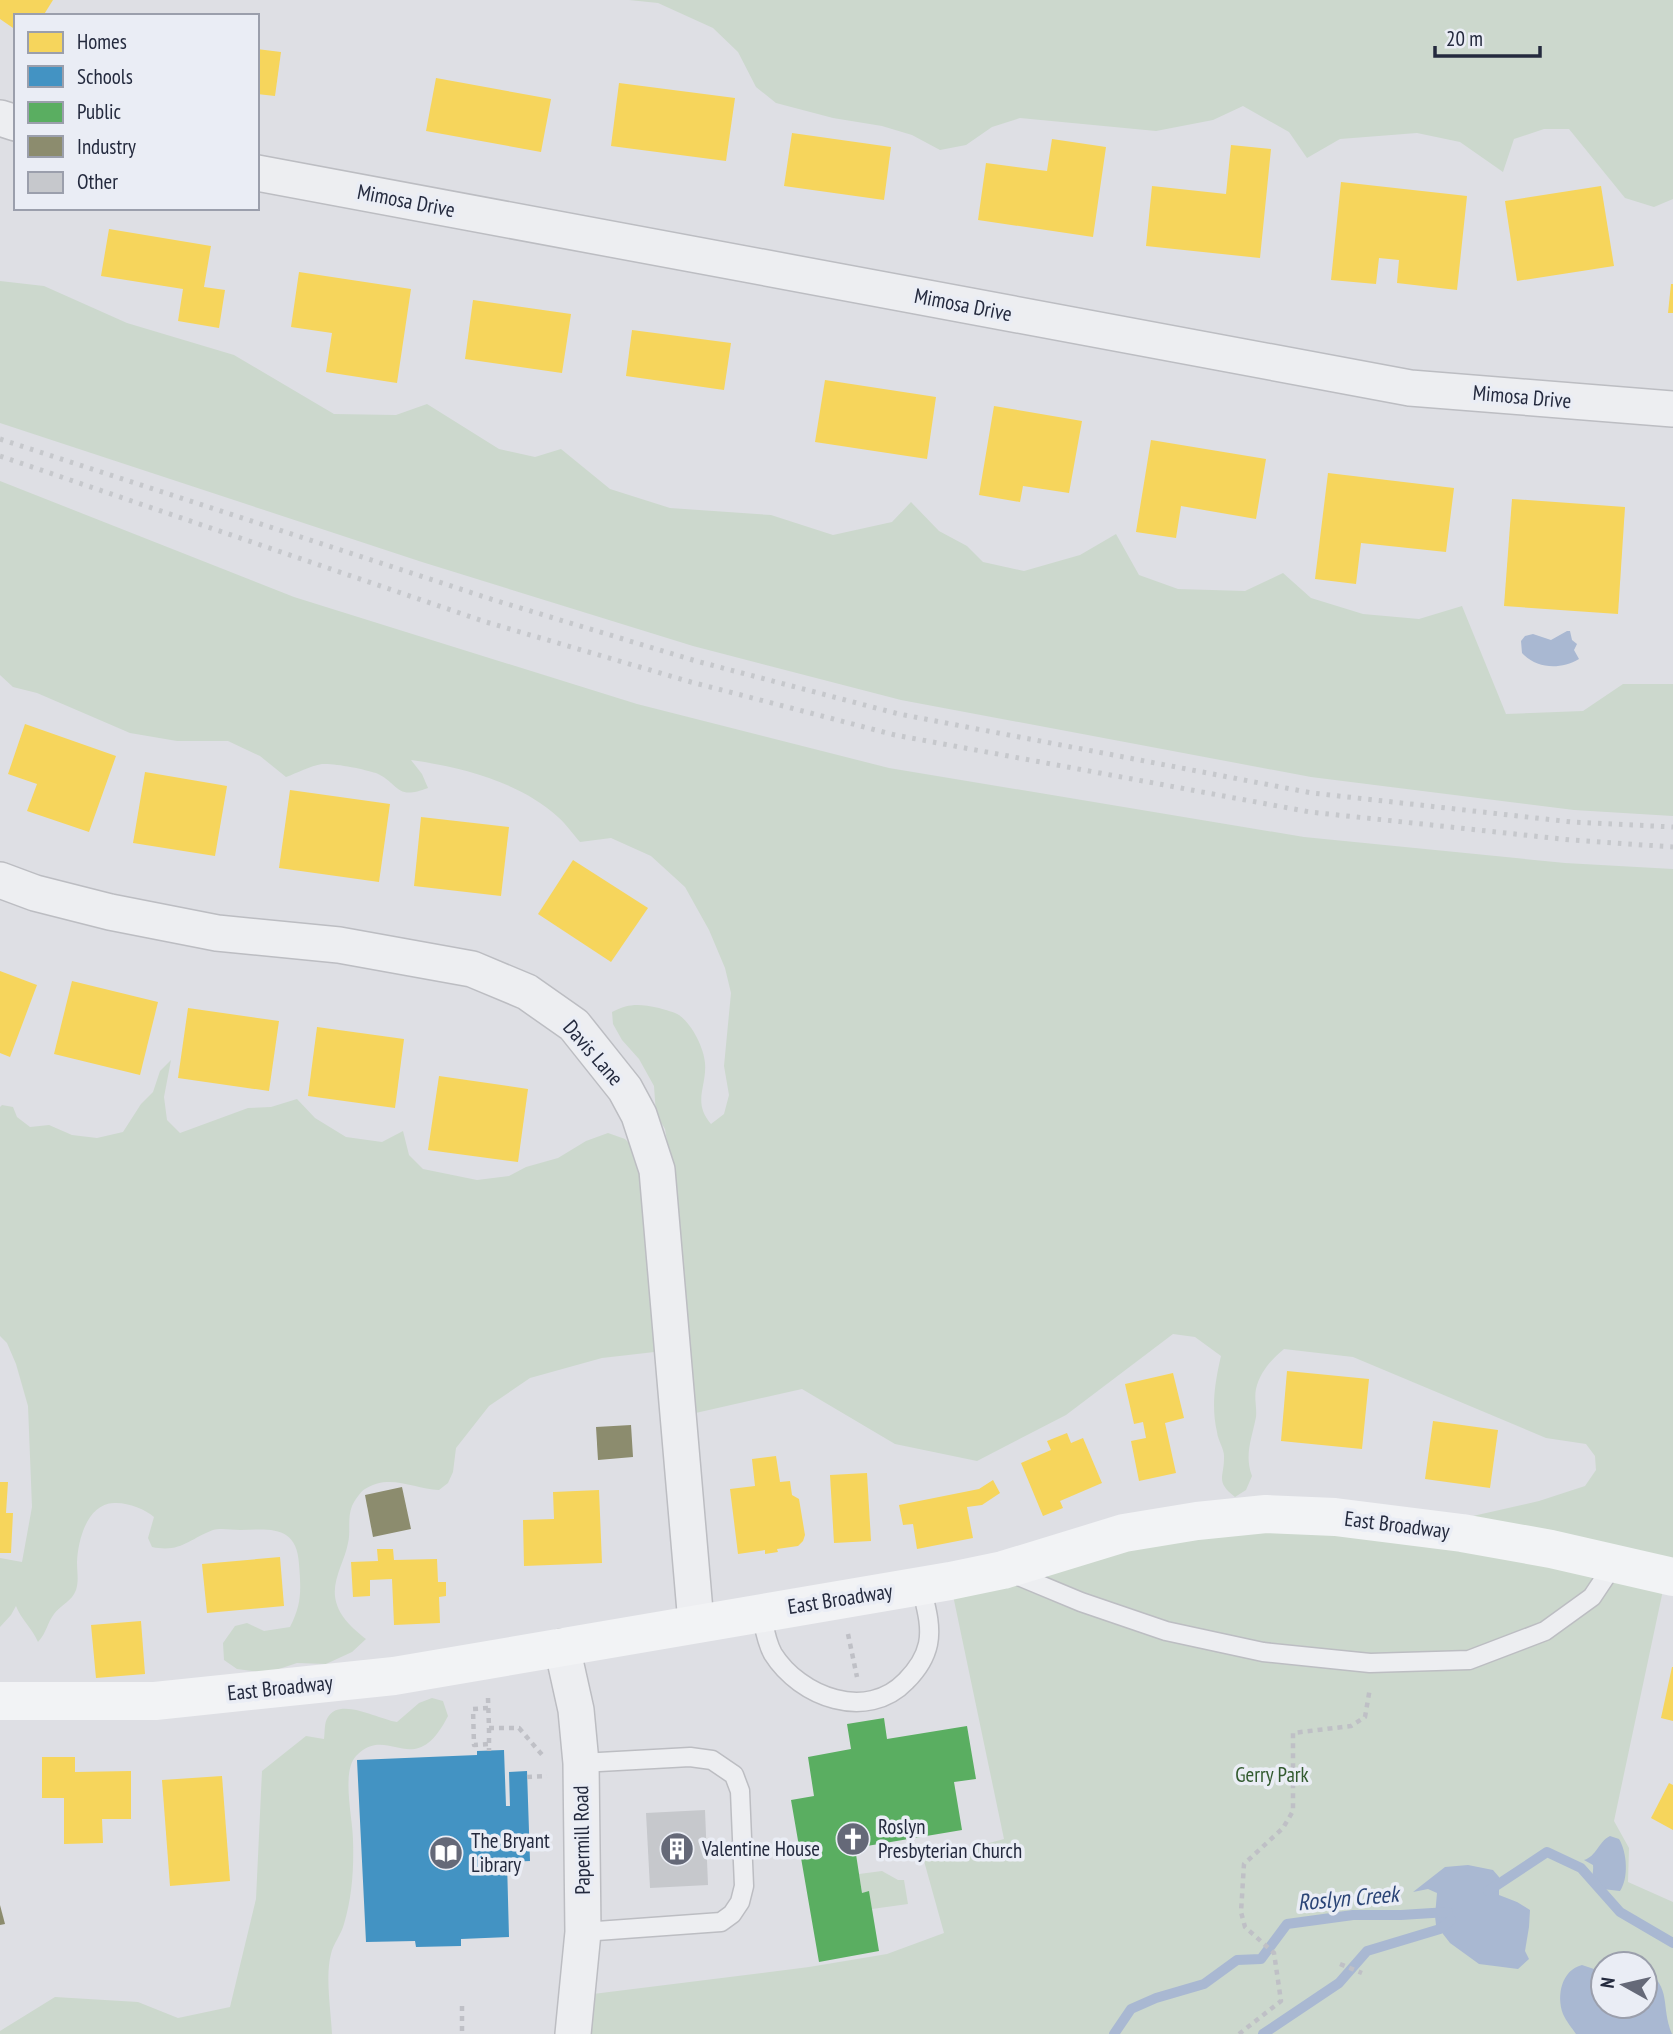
<svg xmlns="http://www.w3.org/2000/svg" width="1673" height="2034" font-family="'PT Sans Narrow',sans-serif">
	<rect width="100%" height="100%" fill="#dedfe4"/>
	<g fill="#ccd8cd" fill-rule="evenodd">
		<polygon points="629,0 1673,0 1673,199 1654,207 1625,198 1569,129 1544,129 1514,139 1503,172 1460,142 1417,133 1340,139 1307,158 1289,132 1243,106 1213,120 1156,131 1020,118 992,127 966,145 940,150 912,135 882,126 833,118 776,103 756,87 738,52 713,28 658,3"/>
		<polygon points="0,281 44,286 127,323 234,355 334,414 396,415 427,404 499,449 535,457 561,449 610,489 670,508 771,515 833,535 892,522 911,502 939,531 967,546 983,562 1024,571 1080,555 1116,534 1139,575 1178,589 1245,591 1283,573 1311,598 1363,614 1419,619 1462,606 1506,714 1583,711 1623,684 1673,684 1673,816 1574,810 1311,777 901,700 693,646 422,562 0,423"/>
		<path d="M0,481l294,116 343,107 252,64 415,69 261,26 108,6v707h-7l-52,245 15,27 -1,34 45,20v132h-1083l3,-40 216,-27 78,-13 57,-21 -20,-72 80,-22 -54,-258 174,-48 340,-15 75,-17 46,-15 11,-16 -1,-14 -9,-12 -40,-6 -193,-81 -69,-8c-13,11 -24,23 -28,40 -2,9 1,19 0,28 -4,21 -12,38 -4,59l-6,14 -11,7c-20,-16 -11,-19 -11,-39 1,-8 -6,-17 -7,-26 -6,-26 -2,-50 4,-76l-26,-19 -22,-3 -107,81 -89,46 -82,-17 -93,-55 -124,28 -6,-67 -70,8 -72,20 -41,28 -33,42 -3,24 -5,11 -9,7c-25,-1 -49,-17 -74,-1 -4,2 -11,12 -13,17 -5,13 -1,25 -4,37 -3,17 -15,35 -13,53 2,19 17,32 31,43l-14,13 -26,12 -29,-1 -30,10 -30,-4 -13,-9 -1,-17 12,-17 12,-3 17,8 26,-4c12,-23 11,-37 9,-63 -2,-39 -29,-35 -59,-34 -8,0 -19,-2 -27,0 -24,9 -32,23 -61,17l-4,-9 6,-21c-9,-8 -27,-15 -40,-14 -27,1 -36,37 -37,59 0,10 2,19 -1,28 -4,11 -15,15 -22,24 -7,9 -7,18 -16,28 -6,-14 -17,-23 -22,-36l-5,9 -11,12v-69l22,4 10,-55 -4,-101 -12,-42 -9,-21 -7,-7v-229l2,-2 11,2 4,10 13,10 19,-2 23,10 25,3 26,-6 18,-28 12,-12 7,-21 11,-11 -7,37 3,23 13,13 68,-25 23,-1 26,-8 18,19 31,19 36,5 21,-11 6,24 14,14 54,11 32,-4 17,-9 32,-9 28,-17 22,-8 17,6 19,19 25,-4 -4,-25 -9,-15 -2,-28 -15,-27 -17,-19 -9,-16 -1,-12c18,-9 27,-8 47,-4 6,2 16,4 20,7 13,9 25,33 26,48 2,24 -13,39 6,61l13,-10 5,-19 -5,-29 7,-73 -6,-25 -16,-38 -24,-43 -34,-31 -40,-18 -31,4c-7,-8 -14,-18 -22,-25 -38,-35 -97,-50 -147,-57l11,14 6,14c-33,13 -29,-5 -52,-15 -12,-4 -42,-10 -54,-9 -12,2 -25,9 -36,13l-26,-21 -32,-15h-51l-47,-8 -93,-40 -24,-6 -13,-12zM1603,1964h42v42h-42z"/>
		<path d="M432,1698l11,3 5,15c-34,67 -59,6 -92,40 -15,16 -3,63 -3,84 1,29 -1,57 -9,84 -3,11 -11,20 -13,30 -6,22 0,57 1,80h-332v-3l55,-34 83,5 40,16 52,-11 26,-108 6,-128 44,-35 18,3c1,-6 0,-17 4,-22 12,-20 50,2 69,5l22,-19z"/>
		<polygon points="882,1871 898,1880 904,1880 908,1904 872,1909 869,1892 862,1893 859,1874"/>
	</g>
	<g fill="#a9b8d2">
		<path d="M1567,631h3l2,9 5,4 -3,6 5,9c-19,11 -42,10 -57,-6l-1,-12 4,-5 8,-2 18,6z"/>
		<path d="M1610,1836l9,3c8,13 10,39 1,52l-26,-3c-4,-6 0,-16 -1,-23l-9,-5c13,-4 14,-18 26,-24z"/>
		<polygon points="1468,1865 1493,1870 1499,1877 1499,1895 1517,1902 1530,1910 1529,1927 1525,1951 1529,1959 1518,1969 1479,1964 1450,1943 1436,1925 1435,1916 1437,1893 1428,1889 1413,1892 1445,1867"/>
		<path d="M1582,1965l21,7v34h42v-38c28,22 15,37 27,66h-96c-4,-6 -10,-13 -13,-20 -7,-19 -1,-44 19,-49z"/>
	</g>
	<g fill="#f6d55c">
		<polygon points="0,0 53,0 43,16 16,16 16,30 0,19"/>
		<polygon points="257,49 281,52 275,96 257,94"/>
		<polygon points="436,78 551,99 541,152 426,131"/>
		<polygon points="619,83 735,98 726,161 611,146"/>
		<polygon points="792,133 891,147 884,200 784,186"/>
		<polygon points="1052,139 1106,147 1093,237 978,220 986,163 1047,171"/>
		<polygon points="1231,145 1271,149 1260,258 1146,246 1152,186 1226,194"/>
		<polygon points="1341,182 1467,196 1457,290 1397,283 1399,260 1379,258 1376,284 1331,280"/>
		<polygon points="1601,186 1614,266 1517,281 1505,201"/>
		<polygon points="109,229 211,246 204,287 225,290 219,328 178,321 183,289 101,276"/>
		<polygon points="299,272 411,289 397,383 326,372 332,333 291,327"/>
		<polygon points="1671,284 1673,284 1673,313 1668,313"/>
		<polygon points="473,300 571,314 562,373 465,359"/>
		<polygon points="632,330 731,343 724,390 626,376"/>
		<polygon points="825,380 936,397 927,459 815,442"/>
		<polygon points="994,406 1082,421 1069,493 1023,486 1020,502 979,495"/>
		<polygon points="1151,440 1266,459 1256,519 1181,506 1176,538 1136,532"/>
		<polygon points="1328,473 1454,488 1446,552 1361,543 1356,584 1315,579"/>
		<polygon points="1512,499 1625,507 1618,614 1504,606"/>
		<polygon points="25,724 116,756 89,832 27,811 37,784 8,774"/>
		<polygon points="145,772 227,786 215,856 133,843"/>
		<polygon points="290,790 390,804 379,882 279,868"/>
		<polygon points="421,817 509,827 501,896 414,886"/>
		<polygon points="573,860 648,908 611,962 538,914"/>
		<polygon points="0,971 37,985 10,1057 0,1053"/>
		<polygon points="72,981 158,1002 140,1075 54,1054"/>
		<polygon points="188,1008 279,1021 269,1091 178,1078"/>
		<polygon points="317,1027 404,1039 395,1108 308,1096"/>
		<polygon points="439,1076 528,1089 518,1162 428,1150"/>
		<polygon points="1287,1371 1369,1379 1362,1449 1281,1441"/>
		<polygon points="1173,1373 1184,1418 1165,1423 1176,1473 1139,1481 1131,1441 1146,1438 1143,1422 1134,1424 1125,1384"/>
		<polygon points="1433,1421 1498,1430 1490,1488 1425,1479"/>
		<polygon points="1067,1433 1071,1443 1083,1438 1102,1483 1060,1501 1063,1508 1043,1516 1021,1463 1051,1450 1047,1441"/>
		<polygon points="776,1456 780,1482 790,1481 792,1495 799,1499 805,1535 803,1541 798,1546 777,1549 778,1552 765,1554 765,1550 738,1554 730,1489 755,1486 752,1459"/>
		<polygon points="867,1473 871,1541 834,1543 830,1475"/>
		<polygon points="993,1480 1000,1493 982,1505 967,1507 973,1538 917,1549 913,1524 903,1525 899,1505 979,1489"/>
		<polygon points="0,1482 8,1482 6,1513 13,1513 11,1553 0,1553"/>
		<polygon points="599,1490 602,1563 524,1566 523,1520 554,1519 553,1492"/>
		<polygon points="377,1549 393,1549 394,1560 437,1559 438,1582 446,1582 446,1596 439,1597 440,1623 394,1625 392,1579 370,1580 370,1596 353,1597 351,1562 378,1561"/>
		<polygon points="280,1557 284,1606 207,1613 202,1564"/>
		<polygon points="141,1621 145,1674 96,1678 91,1625"/>
		<polygon points="1672,1667 1673,1667 1673,1721 1661,1718"/>
		<polygon points="42,1757 75,1757 75,1772 131,1771 131,1819 102,1819 103,1843 64,1844 64,1798 42,1798"/>
		<polygon points="222,1776 230,1881 170,1886 162,1780"/>
		<polygon points="1669,1783 1673,1785 1673,1830 1651,1818"/>
	</g>
	<polygon fill="#4393c3" points="504,1750 506,1806 510,1806 509,1772 527,1771 530,1861 507,1862 509,1937 461,1939 461,1946 416,1947 415,1941 366,1942 357,1760 477,1755 477,1751"/>
	<polygon fill="#5aae61" points="884,1718 887,1739 967,1726 976,1779 954,1782 962,1830 855,1848 862,1893 869,1891 879,1951 819,1962 791,1800 814,1796 808,1757 851,1749 847,1724"/>
	<g fill="#8c8c6e">
		<polygon points="631,1425 633,1457 598,1460 596,1427"/>
		<polygon points="402,1487 411,1529 373,1537 365,1495"/>
		<polygon points="0,1905 5,1924 0,1925"/>
	</g>
	<g fill="none" stroke-linecap="round" stroke-linejoin="round">
		<g stroke="#a9b8d2" stroke-width="10">
			<polyline points="1488,1891 1547,1852 1581,1868 1620,1912 1673,1943"/>
			<polyline points="1114,2034 1131,2009 1156,1998 1204,1984 1237,1960 1261,1959 1287,1924 1353,1915 1401,1915 1448,1912"/>
			<polyline points="1263,2034 1339,1983 1367,1951 1440,1929 1451,1920"/>
		</g>
	</g>
	<polygon fill="#c6c8cc" points="705,1810 708,1885 650,1888 646,1813"/>
	<g fill="none" stroke-linecap="round" stroke-linejoin="round">
		<g stroke="#bcbdc2" stroke-width="21">
			<g id="service">
				<polyline points="1009,1572 1081,1602 1166,1631 1263,1652 1370,1663 1469,1660 1545,1631 1592,1597 1614,1564"/>
				<path d="M761,1612c3,14 5,30 12,42 27,43 94,68 133,27 10,-10 19,-23 22,-37 4,-19 -3,-40 -7,-58"/>
				<polyline points="581,1763 690,1757 712,1760 734,1775 740,1791 744,1886 740,1902 732,1914 721,1922 583,1932"/>
			</g>
		</g>
		<g stroke="#bcbdc2" stroke-width="38">
			<g id="minor">
				<polyline points="0,118 16,123"/>
				<polyline points="257,173 1410,388 1673,409"/>
				<polyline points="0,880 35,893 110,912 217,933 339,945 472,969 527,992 574,1025 625,1089 639,1115 657,1170 696,1623"/>
				<polyline points="562,1647 576,1710 581,1763 583,1932 573,2034"/>
			</g>
		</g>
		<g stroke="#bfc0c6" stroke-width="4.5" stroke-dasharray="5 5" stroke-linecap="butt">
			<polyline points="848,1634 857,1677"/>
			<polyline points="488,1698 489,1728 519,1728 544,1757"/>
			<polyline points="488,1708 473,1709 474,1745 489,1744"/>
			<polyline points="489,1728 489,1751"/>
			<polyline points="527,1777 547,1776"/>
			<polyline points="529,1845 549,1844"/>
			<polyline points="1340,1964 1362,1973"/>
			<polyline points="462,2006 462,2034"/>
			<polyline points="1239,2034 1281,2001 1274,1953 1245,1927 1241,1912 1244,1864 1283,1828 1293,1811 1293,1733 1351,1726 1365,1717 1370,1688"/>
		</g>
		<use href="#service" stroke="#edeef1" stroke-width="18"/>
		<use href="#minor" stroke="#edeef1" stroke-width="35"/>
		<polyline stroke="#f2f3f5" stroke-width="38" points="0,1701 155,1701 394,1676 950,1581 1003,1570 1124,1533 1197,1521 1266,1514 1335,1517 1462,1533 1551,1549 1673,1577"/>
		<g stroke="#c6c8cc" stroke-width="5" stroke-dasharray="3.5 7" stroke-linecap="butt">
			<polyline points="0,439 494,600 696,661 899,714 1312,793 1572,822 1673,827"/>
			<polyline points="0,456 486,622 691,682 895,735 1310,812 1571,840 1673,847"/>
		</g>
	</g>
	<defs>
		<g id="church-disc" transform="scale(1.75)"><circle r="9.5" fill="#656978" stroke="#eaedf5"/><path d="M-1.2-6h2.4v3.5h3.3v2.4h-3.3V6h-2.4V-.1h-3.3v-2.4h3.3Z" fill="#fff"/></g>
		<g id="building-disc" transform="scale(1.75)"><circle r="9.5" fill="#656978" stroke="#eaedf5"/><path d="M-4-6H4V6H1V3H-1V6H-4ZM-2.5-4.3h1.7v1.8h-1.7ZM.8-4.3h1.7v1.8H.8ZM-2.5-1h1.7V.8h-1.7ZM.8-1h1.7V.8H.8Z" fill="#fff"/></g>
		<g id="library-disc" transform="scale(1.75)"><circle r="9.5" fill="#656978" stroke="#eaedf5"/><path d="M-6-4Q-3-5.5-.7-3.5V5Q-3 3-6 4ZM6-4Q3-5.5 .7-3.5V5Q3 3 6 4Z" fill="#fff"/></g>
	</defs>
	<g fill-rule="evenodd">
		<use href="#church-disc" x="853" y="1839"/>
		<use href="#building-disc" x="677" y="1849"/>
		<use href="#library-disc" x="446" y="1853"/>
	</g>
	<g text-anchor="middle" stroke-width="7" stroke-linejoin="round" paint-order="stroke">
		<g font-size="21" fill="#242a3e" stroke="#eaedf5">
			<text transform="translate(406 201) rotate(11)" y="7">Mimosa Drive</text>
			<text transform="translate(963 305) rotate(11)" y="7">Mimosa Drive</text>
			<text transform="translate(1522 397) rotate(5)" y="7">Mimosa Drive</text>
			<text transform="translate(593 1053) rotate(49)" y="7">Davis Lane</text>
			<text transform="translate(1397 1525) rotate(7)" y="7">East Broadway</text>
			<text transform="translate(840 1599) rotate(-9)" y="7">East Broadway</text>
			<text transform="translate(280 1688) rotate(-6)" y="7">East Broadway</text>
			<text transform="translate(582 1840) rotate(-91)" y="7">Papermill Road</text>
		</g>
		<g font-size="21" fill="#335b30" stroke="#eaedf5">
			<text x="1272" y="1782">Gerry Park</text>
		</g>
		<g font-size="21" fill="#242a3e" stroke="#eaedf5" text-anchor="start">
			<text x="878" y="1834">Roslyn<tspan x="878" dy="24">Presbyterian Church</tspan></text>
			<text x="471" y="1848">The Bryant<tspan x="471" dy="24">Library</tspan></text>
			<text x="702" y="1856">Valentine House</text>
		</g>
		<g font-size="23" font-style="italic" fill="#2a4476" stroke="#eaedf5">
			<text transform="translate(1348 1898) rotate(-5)" y="8">Roslyn Creek</text>
		</g>
	</g>
	<rect x="14" y="14" width="245" height="196" fill="#eaedf5" stroke="#9b9fac" stroke-width="2"/>
	<rect x="28" y="32" width="35" height="21" fill="#f6d55c" stroke="#9b9fac" stroke-width="2"/>
	<text x="77" y="49" font-size="21" fill="#242a3e">Homes</text>
	<rect x="28" y="66" width="35" height="21" fill="#4393c3" stroke="#9b9fac" stroke-width="2"/>
	<text x="77" y="84" font-size="21" fill="#242a3e">Schools</text>
	<rect x="28" y="102" width="35" height="21" fill="#5aae61" stroke="#9b9fac" stroke-width="2"/>
	<text x="77" y="119" font-size="21" fill="#242a3e">Public</text>
	<rect x="28" y="136" width="35" height="21" fill="#8c8c6e" stroke="#9b9fac" stroke-width="2"/>
	<text x="77" y="154" font-size="21" fill="#242a3e">Industry</text>
	<rect x="28" y="172" width="35" height="21" fill="#c6c8cc" stroke="#9b9fac" stroke-width="2"/>
	<text x="77" y="189" font-size="21" fill="#242a3e">Other</text>
	<g transform="translate(1624 1985) rotate(278)"><circle r="33" fill="#eaedf5" stroke="#9b9fac" stroke-width="2"/>
	<path d="M0-5L12 26L0 18L-12 26Z" fill="#656978"/>
	<text y="-10" font-size="19" font-weight="bold" text-anchor="middle" fill="#242a3e">N</text>
	</g>
	<path d="M1435 46v10h105v-10" fill="none" stroke="#242a3e" stroke-width="3.5"/>
	<text x="1446" y="46" font-size="21" fill="#242a3e" stroke="#eaedf5" stroke-width="5" paint-order="stroke">20 m</text>
</svg>
